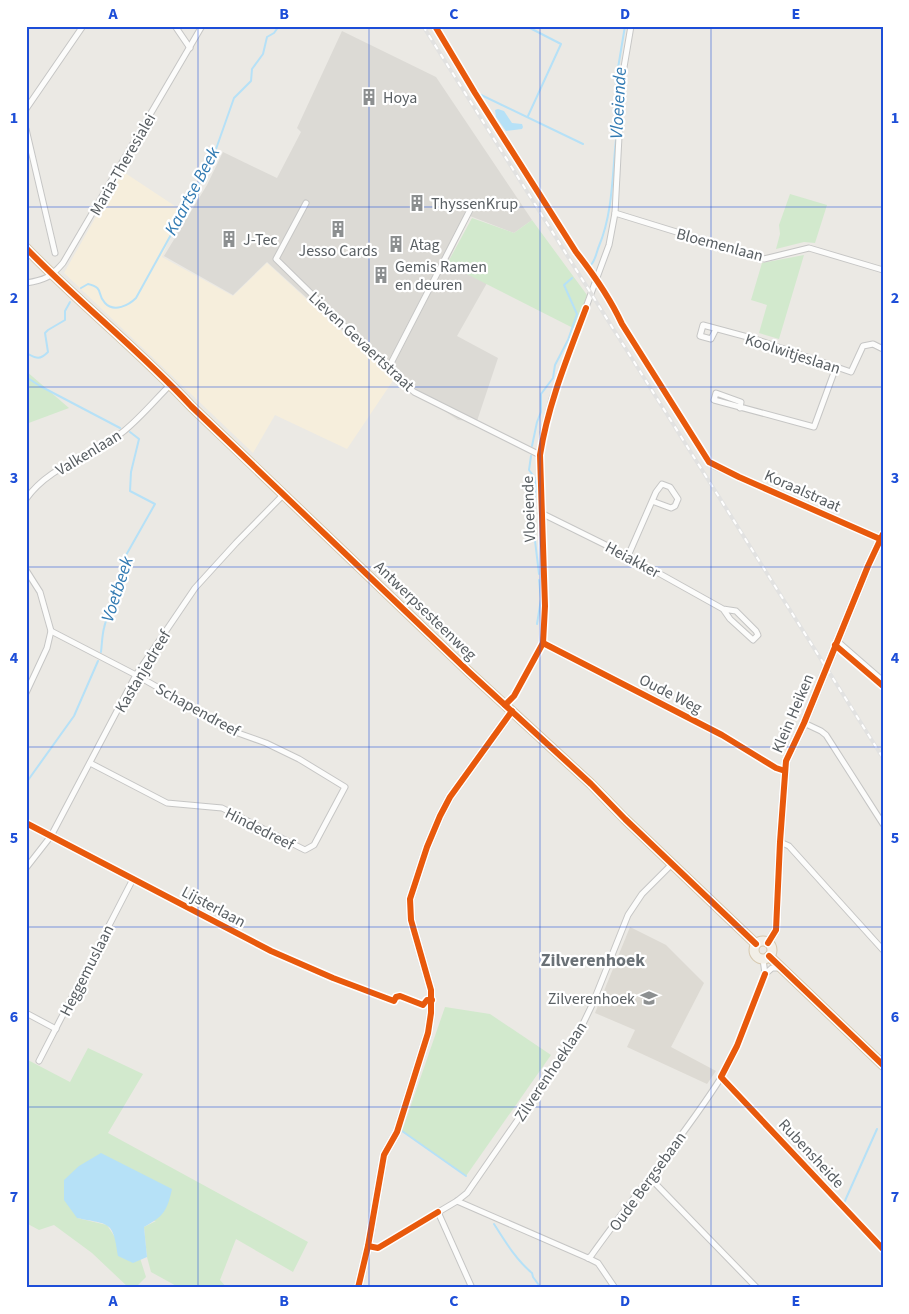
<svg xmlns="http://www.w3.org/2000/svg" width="909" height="1314" font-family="'Source Sans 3',sans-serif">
	<rect width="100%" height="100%" fill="#ebe9e4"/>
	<polygon fill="#f6eedc" points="122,171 181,210 162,257 233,296 267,263 394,379 347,449 275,415 253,453 64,273"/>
	<polygon fill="#dcdad5" points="342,31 436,77 532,220 514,233 470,216 447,264 487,283 457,336 498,358 477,421 458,420 394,377 267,262 233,295 164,256 207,185 223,152 277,178 301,132 297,128"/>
	<polygon fill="#dddad3" points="630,927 666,945 704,983 671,1047 716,1071 707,1084 627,1047 635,1030 595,1013"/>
	<g fill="#d2e9cd">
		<polygon points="790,194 827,205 815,243 804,242 776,249 780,234 779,225"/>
		<polygon points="472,218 514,233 532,220 587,295 575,329 447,264"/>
		<polygon points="804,255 779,339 759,333 767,305 751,300 762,263"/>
		<polygon points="26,371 69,408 26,424"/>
		<polygon points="445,1007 490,1014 551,1055 466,1176 402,1131"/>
		<polygon points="88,1048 143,1074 108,1133 308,1242 293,1272 236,1239 220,1280 227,1288 180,1288 151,1272 147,1257 144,1227 156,1221 77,1218 107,1225 122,1248 140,1258 146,1277 135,1288 129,1288 92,1253 54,1225 39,1230 26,1223 26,1059 70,1082"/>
	</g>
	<g fill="#b6e1f7">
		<polygon points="498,109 504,111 512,123 522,124 523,127 522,129 506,131 496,117 495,110"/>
		<path d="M101,1153l71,36c-5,22 -8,27 -28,38l3,30 -14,6 -15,-7c-5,-36 -8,-31 -41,-38l-13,-18v-20l15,-14z"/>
	</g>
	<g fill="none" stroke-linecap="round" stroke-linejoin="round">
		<g stroke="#b6e1f7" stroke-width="2">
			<polyline points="526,26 561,44 528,116"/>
			<polyline points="477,93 583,144"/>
			<polyline points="617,124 616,80 625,26"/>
			<path d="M590,266c6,-6 6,-13 9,-20 15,-36 13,-77 18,-115"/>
			<path d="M81,288l7,-4c17,4 8,10 17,19 9,10 24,2 31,-5l37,-67 5,-12 32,-53 24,-68 17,-17 1,-12 11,-15 4,-17 7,-4 5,-7"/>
			<path d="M26,353c10,5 13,8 22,-1l-3,-19 3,-3 17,-10v-9l5,-9"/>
			<polyline points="26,377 40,386 120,428"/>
			<polyline points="532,446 537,422 541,412 541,394 553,378 555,365 568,340 576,317 577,314 564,285 572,278"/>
			<polyline points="531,456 529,470 535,478 536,485 533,524 539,574"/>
			<polyline points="537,624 541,599 539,580"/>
			<path d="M101,652c1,-8 1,-16 3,-24 4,-20 21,-42 17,-64l34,-60 -25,-13 1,-19 8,-33 -9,-7"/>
			<polyline points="26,783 74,716 98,661"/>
			<polyline points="402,1131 466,1176"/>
			<polyline points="844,1203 877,1129"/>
			<path d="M494,1224c11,17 22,36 38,49l1,4 8,11"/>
		</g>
		<g stroke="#c6c6c5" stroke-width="7">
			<g id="street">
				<polyline points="175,26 190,48"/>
				<polyline points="26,109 83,26"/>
				<polyline points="26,129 55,253"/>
				<polyline points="306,203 276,259 388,369 414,392 540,455"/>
				<polyline points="615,213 764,259 809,248 883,270"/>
				<path d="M26,283c19,-3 25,-6 37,-20l139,-237"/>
				<polyline points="716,329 711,339 700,336 703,325 755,339 851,372 863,346 873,344 883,349"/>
				<polyline points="388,369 471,208"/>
				<polyline points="740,408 741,402 716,393 714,400 814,427 836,367"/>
				<polyline points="714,466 880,539"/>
				<path d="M26,499c24,-34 67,-43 98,-68 17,-14 31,-31 47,-47"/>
				<polyline points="541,513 628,556 723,609 730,619 753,640 758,635 756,631 736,611 723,609"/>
				<polyline points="628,556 656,492 662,484 670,487 678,499 675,506 671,508 652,501"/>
				<polyline points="26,570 40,592 51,631 47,648 26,693"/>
				<polyline points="51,631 136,675 238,733 266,743 299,759 345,787 314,845 305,850 222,808 167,803 90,763"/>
				<polyline points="837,641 883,681"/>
				<polyline points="543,643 722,735 776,768 785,771"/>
				<polyline points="505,705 514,696 543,643 545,606 540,455 543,433 552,399 609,245 615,213 622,79 631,26"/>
				<polyline points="804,723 821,731 826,735 883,824"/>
				<polyline points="26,823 271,951 333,978 394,1001"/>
				<polyline points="780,842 789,846 883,950"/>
				<polyline points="26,868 51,836 136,675 195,588 236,543 284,494"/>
				<polyline points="765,974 772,968 781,968"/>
				<polyline points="26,1013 56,1029"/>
				<polyline points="39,1061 133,879"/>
				<polyline points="721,1077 883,1249"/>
				<polyline points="650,1178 757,1288"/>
				<polyline points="457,1201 588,1258 598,1263 615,1288"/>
				<polyline points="438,1212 472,1288"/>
				<polyline points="368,1246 378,1248 457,1201 467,1193 580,1030 592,1005 628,915 642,894 672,864"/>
				<path d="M588,1258l3,-2c41,-58 87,-112 126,-172 21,-31 30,-70 46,-104l2,-6 -2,-15"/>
			</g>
		</g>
		<g stroke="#c8c8c8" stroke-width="9">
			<g id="secondary">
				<polyline points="768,943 776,930 780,842 786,761 804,723 868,566 883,534"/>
				<polyline points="358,1288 368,1246 384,1155 397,1132 428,1033 431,1013 431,990 411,920 410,899 427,847 440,816 450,797 512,711"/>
			</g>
		</g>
		<g stroke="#d6c8af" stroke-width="11">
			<g id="primary">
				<path d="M26,248c53,55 113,102 165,158l278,266 122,112 34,35 131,125"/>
				<circle cx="763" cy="950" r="9"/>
				<polyline points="769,956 883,1065"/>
			</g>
		</g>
		<use href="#street" stroke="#fcfcfb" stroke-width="5"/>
		<use href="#secondary" stroke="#fcfcfb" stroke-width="8"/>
		<use href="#primary" stroke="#f2efe7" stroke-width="9"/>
		<g stroke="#e2e2e1" stroke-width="4">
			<polyline id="rail" points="423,26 883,758"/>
		</g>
		<use href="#rail" stroke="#fff" stroke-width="2" stroke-dasharray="5.5" stroke-linecap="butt"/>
		<g stroke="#fff" stroke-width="9">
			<g id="cycleway">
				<path d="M435,26l40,67 101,159c18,23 34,46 46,72l87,138 30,15 141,62"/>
				<path d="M26,248c53,55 113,102 165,158l278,266 122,112 34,35 131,125"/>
				<polyline points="543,643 722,735 776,768 785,771"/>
				<polyline points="835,645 883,686"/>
				<path d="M505,705l9,-9 29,-53 2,-37 -5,-151c8,-51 28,-99 46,-147"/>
				<polyline points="26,823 271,951 333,978 394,1001 396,997 400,996 423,1005 427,1000 432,1000"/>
				<polyline points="768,943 776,930 780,842 786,761 804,723 868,566 883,534"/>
				<polyline points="769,956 883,1065"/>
				<polyline points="765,974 737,1046 721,1077 883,1249"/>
				<polyline points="368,1246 378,1248 438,1212"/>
				<polyline points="358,1288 368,1246 384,1155 397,1132 428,1033 431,1013 431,990 411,920 410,899 427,847 440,816 450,797 512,711"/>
			</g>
		</g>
		<use href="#cycleway" stroke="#e8590c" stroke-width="6"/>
	</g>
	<path fill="none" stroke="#1d4ed8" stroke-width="1" stroke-opacity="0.55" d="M198,26v1262M369,26v1262M540,26v1262M711,26v1262M26,207h857M26,387h857M26,567h857M26,747h857M26,927h857M26,1107h857"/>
	<defs>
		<g id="building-bare" transform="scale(1.35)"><path d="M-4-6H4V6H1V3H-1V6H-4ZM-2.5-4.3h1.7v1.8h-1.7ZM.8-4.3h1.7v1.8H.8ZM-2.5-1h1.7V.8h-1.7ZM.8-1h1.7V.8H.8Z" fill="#8c8f90" stroke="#fff" stroke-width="2.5" paint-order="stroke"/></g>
		<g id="school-bare" transform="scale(1.35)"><path d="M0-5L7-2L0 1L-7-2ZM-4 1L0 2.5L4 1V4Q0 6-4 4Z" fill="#8c8f90" stroke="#fff" stroke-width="2.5" paint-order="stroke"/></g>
	</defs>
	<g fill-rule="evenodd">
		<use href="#building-bare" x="369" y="97"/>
		<use href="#building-bare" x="417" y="203"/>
		<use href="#building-bare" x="338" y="229"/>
		<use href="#building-bare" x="229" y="239"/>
		<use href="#building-bare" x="396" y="244"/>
		<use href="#building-bare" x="381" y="275"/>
		<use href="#school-bare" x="649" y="998"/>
	</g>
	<g text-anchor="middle" stroke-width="4.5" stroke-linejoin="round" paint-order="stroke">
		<g font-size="16" fill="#595f63" stroke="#fff" text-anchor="start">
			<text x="383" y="103">Hoya</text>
			<text x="431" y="209">ThyssenKrup</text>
			<text x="243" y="245">J-Tec</text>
			<text x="410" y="250">Atag</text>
			<text x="338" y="256" text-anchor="middle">Jesso Cards</text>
			<text x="395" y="272">Gemis Ramen<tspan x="395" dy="18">en deuren</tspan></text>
			<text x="635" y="1004" text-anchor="end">Zilverenhoek</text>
		</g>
		<g font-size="16" fill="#595f63" stroke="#fff">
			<text transform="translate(122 164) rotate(-60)" y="6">Maria-Theresialei</text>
			<text transform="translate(720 244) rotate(15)" y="6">Bloemenlaan</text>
			<text transform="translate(362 341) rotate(43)" y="6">Lieven Gevaertstraat</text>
			<text transform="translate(793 353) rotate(18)" y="6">Koolwitjeslaan</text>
			<text transform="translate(88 452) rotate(-31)" y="6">Valkenlaan</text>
			<text transform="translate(803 490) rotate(24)" y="6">Koraalstraat</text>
			<text transform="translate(528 509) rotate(-92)" y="6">Vloeiende</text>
			<text transform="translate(633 559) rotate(28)" y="6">Heiakker</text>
			<text transform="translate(426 610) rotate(44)" y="6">Antwerpsesteenweg</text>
			<text transform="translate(142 671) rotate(-59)" y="6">Kastanjedreef</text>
			<text transform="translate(671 693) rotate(27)" y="6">Oude Weg</text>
			<text transform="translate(198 709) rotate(29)" y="6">Schapendreef</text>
			<text transform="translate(792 713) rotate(-67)" y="6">Klein Heiken</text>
			<text transform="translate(260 828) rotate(27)" y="6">Hindedreef</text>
			<text transform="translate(214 906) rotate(28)" y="6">Lijsterlaan</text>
			<text transform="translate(86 970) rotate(-63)" y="6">Heggemuslaan</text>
			<text transform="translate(550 1071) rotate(-56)" y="6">Zilverenhoeklaan</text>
			<text transform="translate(812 1153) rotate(47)" y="6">Rubensheide</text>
			<text transform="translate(647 1181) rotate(-54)" y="6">Oude Bergsebaan</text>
		</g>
		<g font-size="18" font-style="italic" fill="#317ab2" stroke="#fff">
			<text transform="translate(618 103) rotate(-87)" y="6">Vloeiende</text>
			<text transform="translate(192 191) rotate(-62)" y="6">Kaartse Beek</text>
			<text transform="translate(117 589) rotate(-72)" y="6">Voetbeek</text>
		</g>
		<g font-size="18" font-weight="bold" fill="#6a7176" stroke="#fff">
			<text x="593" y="966">Zilverenhoek</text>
		</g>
	</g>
	<rect width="909" height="1314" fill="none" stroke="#ffffff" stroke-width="55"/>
	<rect x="28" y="28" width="854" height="1258" fill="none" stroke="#1d4ed8" stroke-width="2"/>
	<g font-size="16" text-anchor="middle" font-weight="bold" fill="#1d4ed8">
		<text x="113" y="19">A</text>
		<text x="284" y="19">B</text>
		<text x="454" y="19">C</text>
		<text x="625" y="19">D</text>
		<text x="796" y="19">E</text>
		<text x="14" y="123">1</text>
		<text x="895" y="123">1</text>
		<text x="14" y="303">2</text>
		<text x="895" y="303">2</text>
		<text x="14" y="483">3</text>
		<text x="895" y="483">3</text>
		<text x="14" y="663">4</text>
		<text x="895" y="663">4</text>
		<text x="14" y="843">5</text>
		<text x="895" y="843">5</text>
		<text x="14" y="1022">6</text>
		<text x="895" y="1022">6</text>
		<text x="14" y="1202">7</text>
		<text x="895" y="1202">7</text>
		<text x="113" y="1306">A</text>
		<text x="284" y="1306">B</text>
		<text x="454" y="1306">C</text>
		<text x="625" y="1306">D</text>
		<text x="796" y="1306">E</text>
	</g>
</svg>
